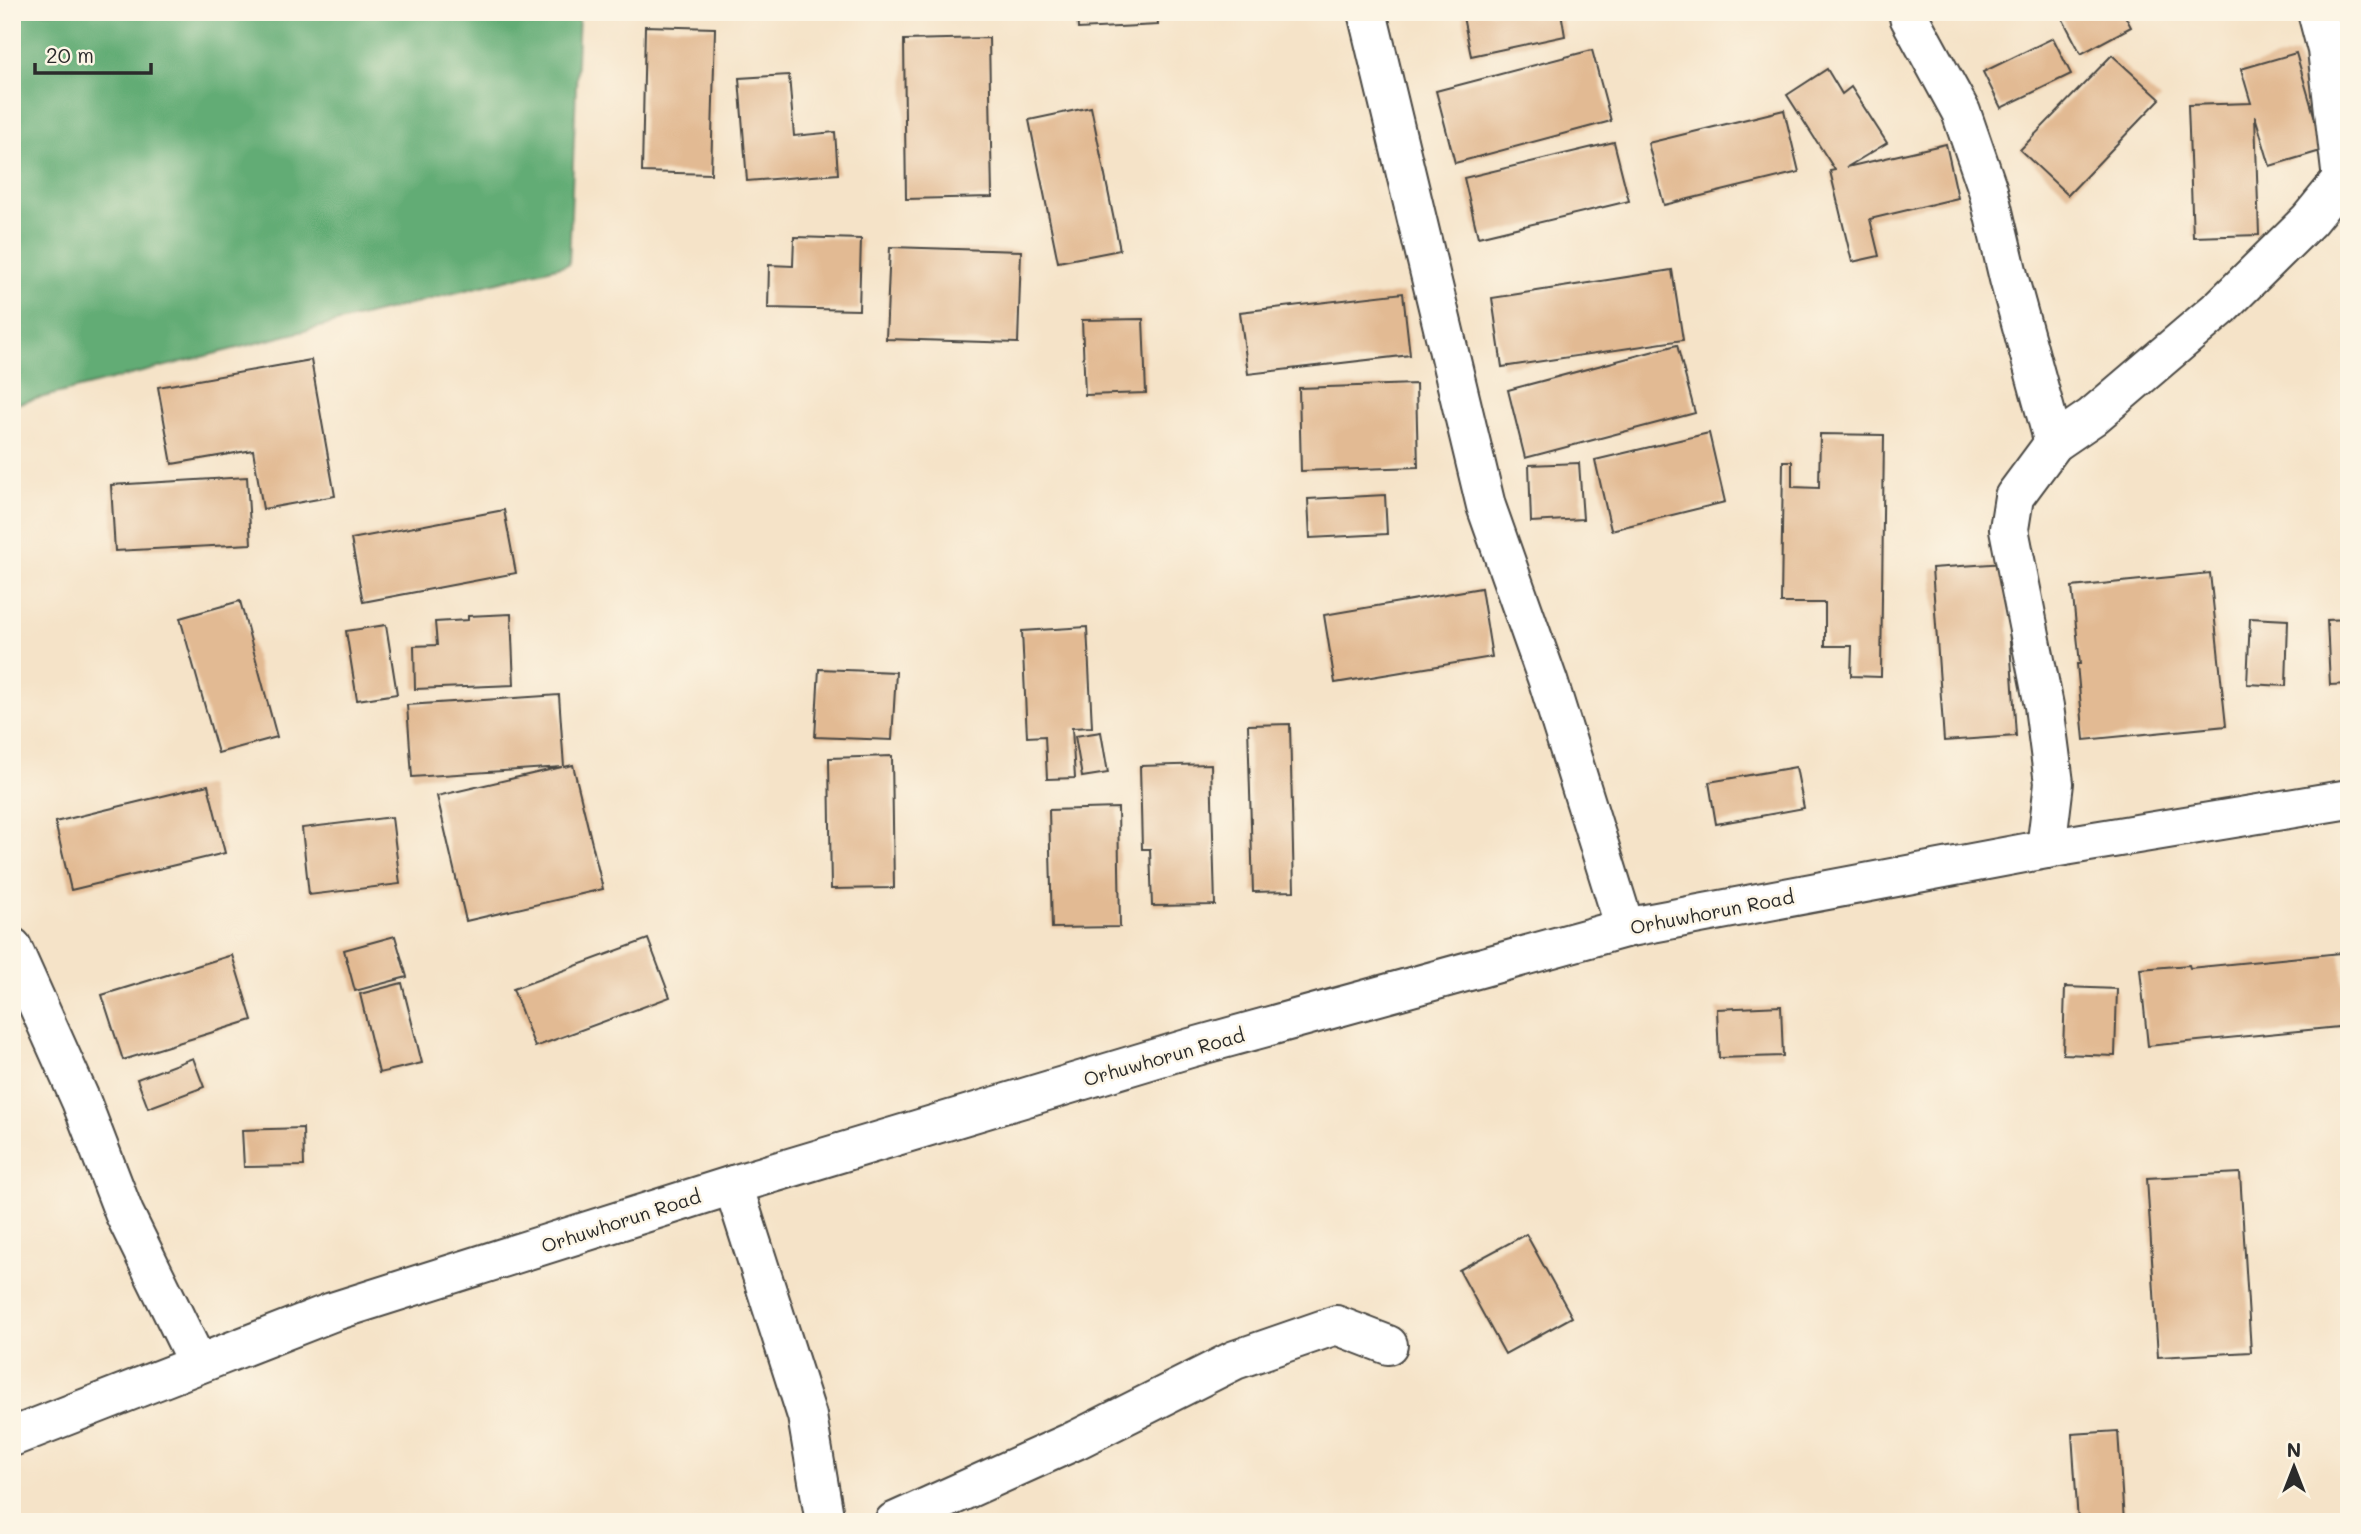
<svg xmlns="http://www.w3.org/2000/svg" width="2361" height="1534" font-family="Mali,sans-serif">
	<rect width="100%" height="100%" fill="#fcf5e5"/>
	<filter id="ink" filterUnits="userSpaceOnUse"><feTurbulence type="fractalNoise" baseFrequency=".0143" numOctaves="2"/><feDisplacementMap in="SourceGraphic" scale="14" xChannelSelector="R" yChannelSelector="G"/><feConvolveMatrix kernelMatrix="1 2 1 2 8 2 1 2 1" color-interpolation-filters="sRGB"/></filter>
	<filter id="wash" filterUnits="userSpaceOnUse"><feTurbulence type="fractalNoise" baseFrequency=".00686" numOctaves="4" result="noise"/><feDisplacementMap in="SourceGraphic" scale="28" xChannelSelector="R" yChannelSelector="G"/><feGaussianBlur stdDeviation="1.57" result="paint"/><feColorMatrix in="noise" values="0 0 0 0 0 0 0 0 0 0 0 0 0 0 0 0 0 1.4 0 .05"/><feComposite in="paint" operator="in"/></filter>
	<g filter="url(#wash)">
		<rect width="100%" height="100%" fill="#f5e3c8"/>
		<polygon fill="#62ac74" stroke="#466c50" stroke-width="2" points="12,12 579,12 569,264 12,405"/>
		<g id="blocks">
			<g fill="#e2ba93">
				<polygon points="1077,12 1157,12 1158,25 1078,29"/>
				<polygon points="1462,12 1561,12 1565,36 1471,56"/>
				<polygon points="2059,12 2123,12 2131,27 2081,54"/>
				<polygon points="2336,12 2349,12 2349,40 2330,35"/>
				<polygon points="645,26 715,28 711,174 642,172"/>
				<polygon points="989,38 992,197 906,199 904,40"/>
				<polygon points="2053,38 2071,74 2001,108 1983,72"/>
				<polygon points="1592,50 1611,121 1455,163 1436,91"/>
				<polygon points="2296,53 2324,150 2270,166 2255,116 2259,235 2193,237 2188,105 2251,103 2241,69"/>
				<polygon points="2112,55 2160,99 2068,195 2020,150"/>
				<polygon points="1827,69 1842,94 1851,87 1887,143 1847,167 1946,144 1958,198 1870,219 1879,256 1852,262 1830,171 1835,170 1787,95"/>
				<polygon points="789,75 794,136 835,132 838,174 747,181 739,78"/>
				<polygon points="1091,107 1120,250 1058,262 1029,120"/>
				<polygon points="1784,110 1799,172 1664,205 1648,143"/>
				<polygon points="1614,142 1629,201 1478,237 1464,178"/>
				<polygon points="794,237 861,239 859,310 768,308 769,265 793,266"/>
				<polygon points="890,247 1021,251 1018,343 886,339"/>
				<polygon points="1672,270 1683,340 1502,367 1492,298"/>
				<polygon points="1403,293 1410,355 1248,374 1240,312"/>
				<polygon points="1143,319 1146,393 1085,395 1082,320"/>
				<polygon points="1677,345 1695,413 1525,458 1508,390"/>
				<polygon points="311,360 335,496 263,509 253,450 172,464 158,387"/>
				<polygon points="1416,384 1418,467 1301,471 1299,388"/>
				<polygon points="1709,433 1725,502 1611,530 1595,460"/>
				<polygon points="1820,434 1884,435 1881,677 1851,676 1852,646 1825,646 1825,603 1781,603 1783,461 1792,461 1792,487 1819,488"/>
				<polygon points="1579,463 1583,519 1531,522 1529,465"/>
				<polygon points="247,477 251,544 115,551 111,485"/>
				<polygon points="1385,495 1387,534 1310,538 1308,499"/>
				<polygon points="504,510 516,573 363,602 351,539"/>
				<polygon points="2005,563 2016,736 1944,741 1932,568"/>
				<polygon points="2210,573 2226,726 2084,740 2077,664 2080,664 2072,587"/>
				<polygon points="1481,588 1492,657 1335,683 1324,615"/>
				<polygon points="240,601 277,737 218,753 180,618"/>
				<polygon points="511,614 514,685 415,689 414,646 437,645 435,622 468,620 468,616"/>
				<polygon points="2250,618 2288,620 2286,686 2247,684"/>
				<polygon points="2349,619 2349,684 2330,685 2327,620"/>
				<polygon points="386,625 397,694 357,700 346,631"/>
				<polygon points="1087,627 1092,727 1072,728 1075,778 1047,779 1045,736 1027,737 1022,631"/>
				<polygon points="819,669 896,672 892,740 815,737"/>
				<polygon points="559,695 564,767 573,765 603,889 466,921 437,796 562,767 412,777 407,705"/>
				<polygon points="1290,724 1294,891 1253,892 1248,725"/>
				<polygon points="1101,732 1108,773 1082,777 1075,736"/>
				<polygon points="892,756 894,888 831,889 829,758"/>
				<polygon points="1211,764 1215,905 1152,906 1150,849 1142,849 1140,766"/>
				<polygon points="1796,767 1804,808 1716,824 1709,782"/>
				<polygon points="208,785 225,853 71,890 55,822"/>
				<polygon points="1118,808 1120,927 1052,928 1049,810"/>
				<polygon points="392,817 400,884 309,895 302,828"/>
				<polygon points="395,936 407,977 355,991 344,950"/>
				<polygon points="648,939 670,997 535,1047 513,989"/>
				<polygon points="2340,953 2348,1026 2148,1046 2140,969 2189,965 2190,968"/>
				<polygon points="232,955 252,1020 123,1060 102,995"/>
				<polygon points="402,983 422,1063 379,1073 360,994"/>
				<polygon points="2065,987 2117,989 2115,1056 2063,1054"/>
				<polygon points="1781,1006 1783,1056 1719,1058 1717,1009"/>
				<polygon points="193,1058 204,1087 148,1108 137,1079"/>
				<polygon points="303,1128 304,1166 244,1167 242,1130"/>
				<polygon points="2240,1173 2251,1352 2158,1357 2147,1178"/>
				<polygon points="1526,1234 1572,1317 1505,1354 1459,1270"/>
				<polygon points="2118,1431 2124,1522 2078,1522 2072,1434"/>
			</g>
		</g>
	</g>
	<g filter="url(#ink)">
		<use href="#blocks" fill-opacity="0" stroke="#494743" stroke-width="2"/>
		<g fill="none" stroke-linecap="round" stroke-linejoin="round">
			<g stroke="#494743" stroke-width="42">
				<g id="minor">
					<polyline points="1367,12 1486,506 1548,681 1625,928"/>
					<polyline points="2317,12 2327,50 2342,180"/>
					<polyline points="1909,17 1961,112 1988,190 2009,279 2054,443"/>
					<polyline points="2046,849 2054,783 2044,706 2009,529 2014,497 2054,443 2092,417 2221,307 2309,220 2349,171"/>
					<polyline points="12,947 81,1101 124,1213 198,1364"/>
					<polyline points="733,1185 807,1416 825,1522"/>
					<polyline points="12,1437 332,1312 733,1185 1190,1048 1625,928 2046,849 2349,799"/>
					<polyline points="894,1522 1076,1440 1235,1360 1336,1325 1388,1345"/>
				</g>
			</g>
			<use href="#minor" stroke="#fff" stroke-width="38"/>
		</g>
	</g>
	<g text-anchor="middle" stroke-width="5" stroke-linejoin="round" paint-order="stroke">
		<g font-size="19" fill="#2b2b2b" stroke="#fcf5e5">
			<text transform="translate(1712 912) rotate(-11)" y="7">Orhuwhorun Road</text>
			<text transform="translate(1164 1057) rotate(-16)" y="7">Orhuwhorun Road</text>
			<text transform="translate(621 1221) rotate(-18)" y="7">Orhuwhorun Road</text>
		</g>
	</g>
	<rect width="2361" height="1534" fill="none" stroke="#fcf5e5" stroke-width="42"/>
	<g transform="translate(2294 1467)" stroke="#fcf5e5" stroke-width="5" paint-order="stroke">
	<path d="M0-5L12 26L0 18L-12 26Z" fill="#2b2b2b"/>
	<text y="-10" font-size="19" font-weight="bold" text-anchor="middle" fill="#2b2b2b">N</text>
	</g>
	<path d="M35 63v10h116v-10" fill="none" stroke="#2b2b2b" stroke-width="3.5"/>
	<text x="46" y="63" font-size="21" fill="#2b2b2b" stroke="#fcf5e5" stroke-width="5" paint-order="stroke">20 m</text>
</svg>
